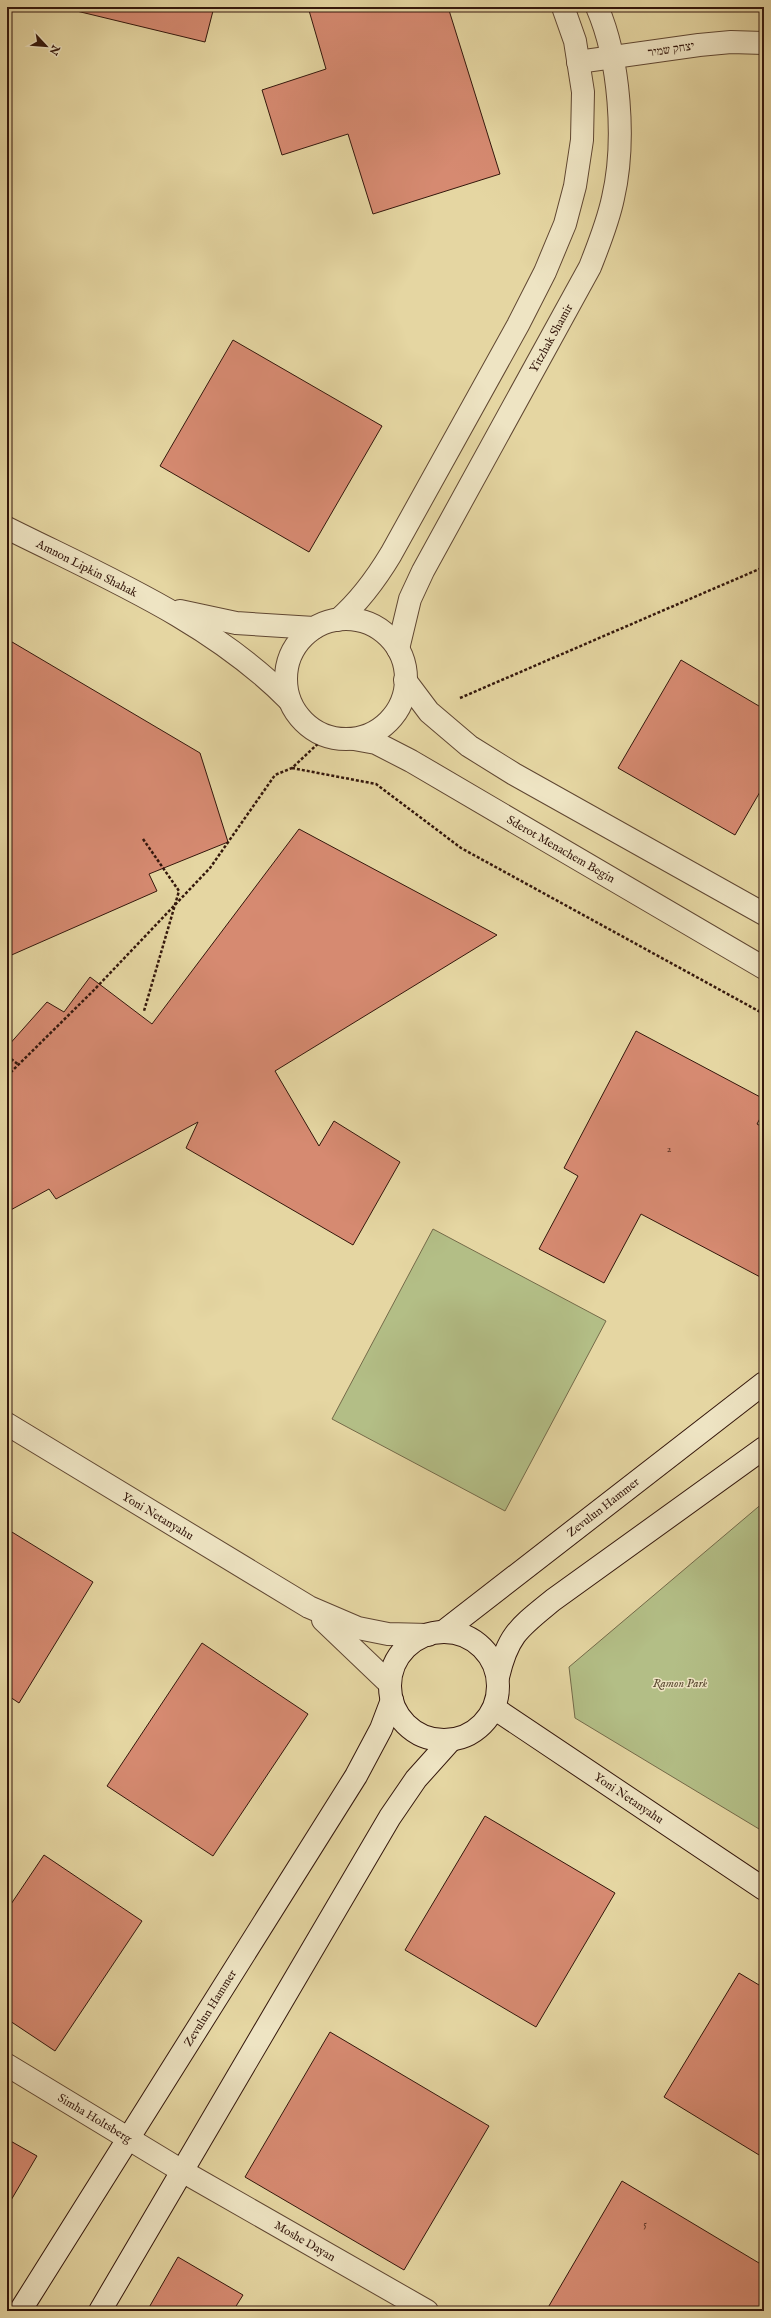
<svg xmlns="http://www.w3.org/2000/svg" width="771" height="2318" font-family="'IM FELL English','Frank Ruhl Libre',serif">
	<rect width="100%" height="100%" fill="#e5d6a2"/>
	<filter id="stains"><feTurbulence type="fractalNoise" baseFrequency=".005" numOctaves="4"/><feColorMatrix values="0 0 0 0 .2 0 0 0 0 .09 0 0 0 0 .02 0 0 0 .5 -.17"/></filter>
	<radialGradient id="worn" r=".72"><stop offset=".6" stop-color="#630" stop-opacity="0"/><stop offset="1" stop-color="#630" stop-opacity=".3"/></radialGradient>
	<g fill="#b3be86" stroke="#746a49">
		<polygon points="433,1229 606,1321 505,1511 332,1419"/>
		<polygon points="764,1502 764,1832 575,1718 569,1667"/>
	</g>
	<g fill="#d68a71" stroke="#34170c">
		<polygon points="60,7 214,7 205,42"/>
		<polygon points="308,7 448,7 500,174 373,214 348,134 282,155 262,90 326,69"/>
		<polygon points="233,340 382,426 309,552 160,466"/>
		<polygon points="7,639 200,753 228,842 149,874 157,891 7,957"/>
		<polygon points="681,660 764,709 764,785 735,835 618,768"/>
		<polygon points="299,829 497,935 275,1071 319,1146 334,1121 400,1162 353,1245 186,1148 198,1122 56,1199 49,1189 7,1212 7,1047 47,1002 64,1012 90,977 152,1024"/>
		<polygon points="636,1031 764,1099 764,1111 757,1124 764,1128 764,1279 641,1214 604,1283 539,1249 578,1176 564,1168"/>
		<polygon points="7,1529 93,1582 19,1703 7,1695"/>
		<polygon points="202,1643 308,1714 213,1856 107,1786"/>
		<polygon points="485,1816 615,1893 536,2027 405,1950"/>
		<polygon points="44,1855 142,1921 55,2051 7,2019 7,1910"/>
		<polygon points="739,1973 764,1988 764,2158 664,2097"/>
		<polygon points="330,2032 489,2126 404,2270 245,2177"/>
		<polygon points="7,2139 37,2156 7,2207"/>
		<polygon points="622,2181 764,2266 763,2311 546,2311"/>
		<polygon points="178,2257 243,2295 233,2311 147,2311"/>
	</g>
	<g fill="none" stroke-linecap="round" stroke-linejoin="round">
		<g stroke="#604732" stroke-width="24">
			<g id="street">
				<polyline points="578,62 699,45 731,42 764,43"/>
				<path d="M7,528c98,49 204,93 282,172"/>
				<polyline points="180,611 236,623 314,628"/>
				<circle cx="346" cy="679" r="60"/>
				<path d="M338,620c22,-19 38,-41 53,-66l127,-229 27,-53 20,-48 10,-38 7,-46 1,-48 -8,-51 -12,-34"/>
				<path d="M398,649l12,-50 13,-28 167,-304c9,-23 18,-45 23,-69 13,-56 7,-138 -16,-191"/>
				<polyline points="405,680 429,712 469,746 514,774 764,914"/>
				<polyline points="354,739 376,743 411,761 764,968"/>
				<polyline points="7,1424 309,1607 358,1628 388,1634 428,1635"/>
				<polyline points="323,1620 390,1684"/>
				<polyline points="7,2065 182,2171 427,2311"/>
			</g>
		</g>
		<g stroke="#34170c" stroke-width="24">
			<g id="secondary">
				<polyline points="443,1632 764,1383"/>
				<circle cx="444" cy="1686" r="54"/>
				<path d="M498,1677c10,-43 22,-50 55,-77l211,-152"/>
				<polyline points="494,1708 764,1889"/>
				<polyline points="20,2311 356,1776 381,1729 392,1700"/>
				<polyline points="100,2311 390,1817 416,1779 451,1740"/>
			</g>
		</g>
		<g stroke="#34170c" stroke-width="2.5" stroke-dasharray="3 2" stroke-linecap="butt">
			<polyline points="460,698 764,567"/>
			<polyline points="759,738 764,738"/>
			<polyline points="292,768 376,784 461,848 764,1014"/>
			<polyline points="7,1056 19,1065"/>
			<polyline points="7,1076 93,991 210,868 275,775 292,768 324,738"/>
		</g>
		<use href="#street" stroke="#eee4c3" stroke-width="22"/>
		<use href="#secondary" stroke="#eee4c3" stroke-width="22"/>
		<polyline stroke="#34170c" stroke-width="2.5" stroke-dasharray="3 2" stroke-linecap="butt" points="143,839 179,891 144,1011"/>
	</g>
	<g text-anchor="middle" stroke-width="3" stroke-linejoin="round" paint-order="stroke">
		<g font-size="10" fill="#5c3425">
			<text x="669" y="1152">2</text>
			<text x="645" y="2227">5</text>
		</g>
		<g font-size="12" fill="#34170c" stroke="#eee4c3">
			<text transform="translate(671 49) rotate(-9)" y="4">יצחק שמיר</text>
			<text transform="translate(551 338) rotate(-61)" y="4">Yitzhak Shamir</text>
			<text transform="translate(87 568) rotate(27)" y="4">Amnon Lipkin Shahak</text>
			<text transform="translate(561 849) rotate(30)" y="4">Sderot Menachem Begin</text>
			<text transform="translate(603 1507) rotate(-38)" y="4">Zevulun Hammer</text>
			<text transform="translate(158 1516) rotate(31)" y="4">Yoni Netanyahu</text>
			<text transform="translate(629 1798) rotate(34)" y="4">Yoni Netanyahu</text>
			<text transform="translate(210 2008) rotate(-58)" y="4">Zevulun Hammer</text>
			<text transform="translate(95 2118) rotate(31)" y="4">Simha Holtsberg</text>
			<text transform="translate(305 2241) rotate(30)" y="4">Moshe Dayan</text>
		</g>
		<g font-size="12" font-style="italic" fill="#5a4931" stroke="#eee4c3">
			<text x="680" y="1687">Ramon Park</text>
		</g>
	</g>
	<rect width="771" height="2318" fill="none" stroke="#e5d6a2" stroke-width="24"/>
	<rect x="8" y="8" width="755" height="2302" fill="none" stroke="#34170c" stroke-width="2"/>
	<rect x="12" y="12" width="747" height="2294" fill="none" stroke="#34170c"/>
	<g transform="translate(46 46) rotate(116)" stroke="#eee4c3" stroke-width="3" paint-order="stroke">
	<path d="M0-3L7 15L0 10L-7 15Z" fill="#34170c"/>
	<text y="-6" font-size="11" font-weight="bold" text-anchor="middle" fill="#34170c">N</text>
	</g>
	<rect width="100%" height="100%" filter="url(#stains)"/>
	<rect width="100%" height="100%" fill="url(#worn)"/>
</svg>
